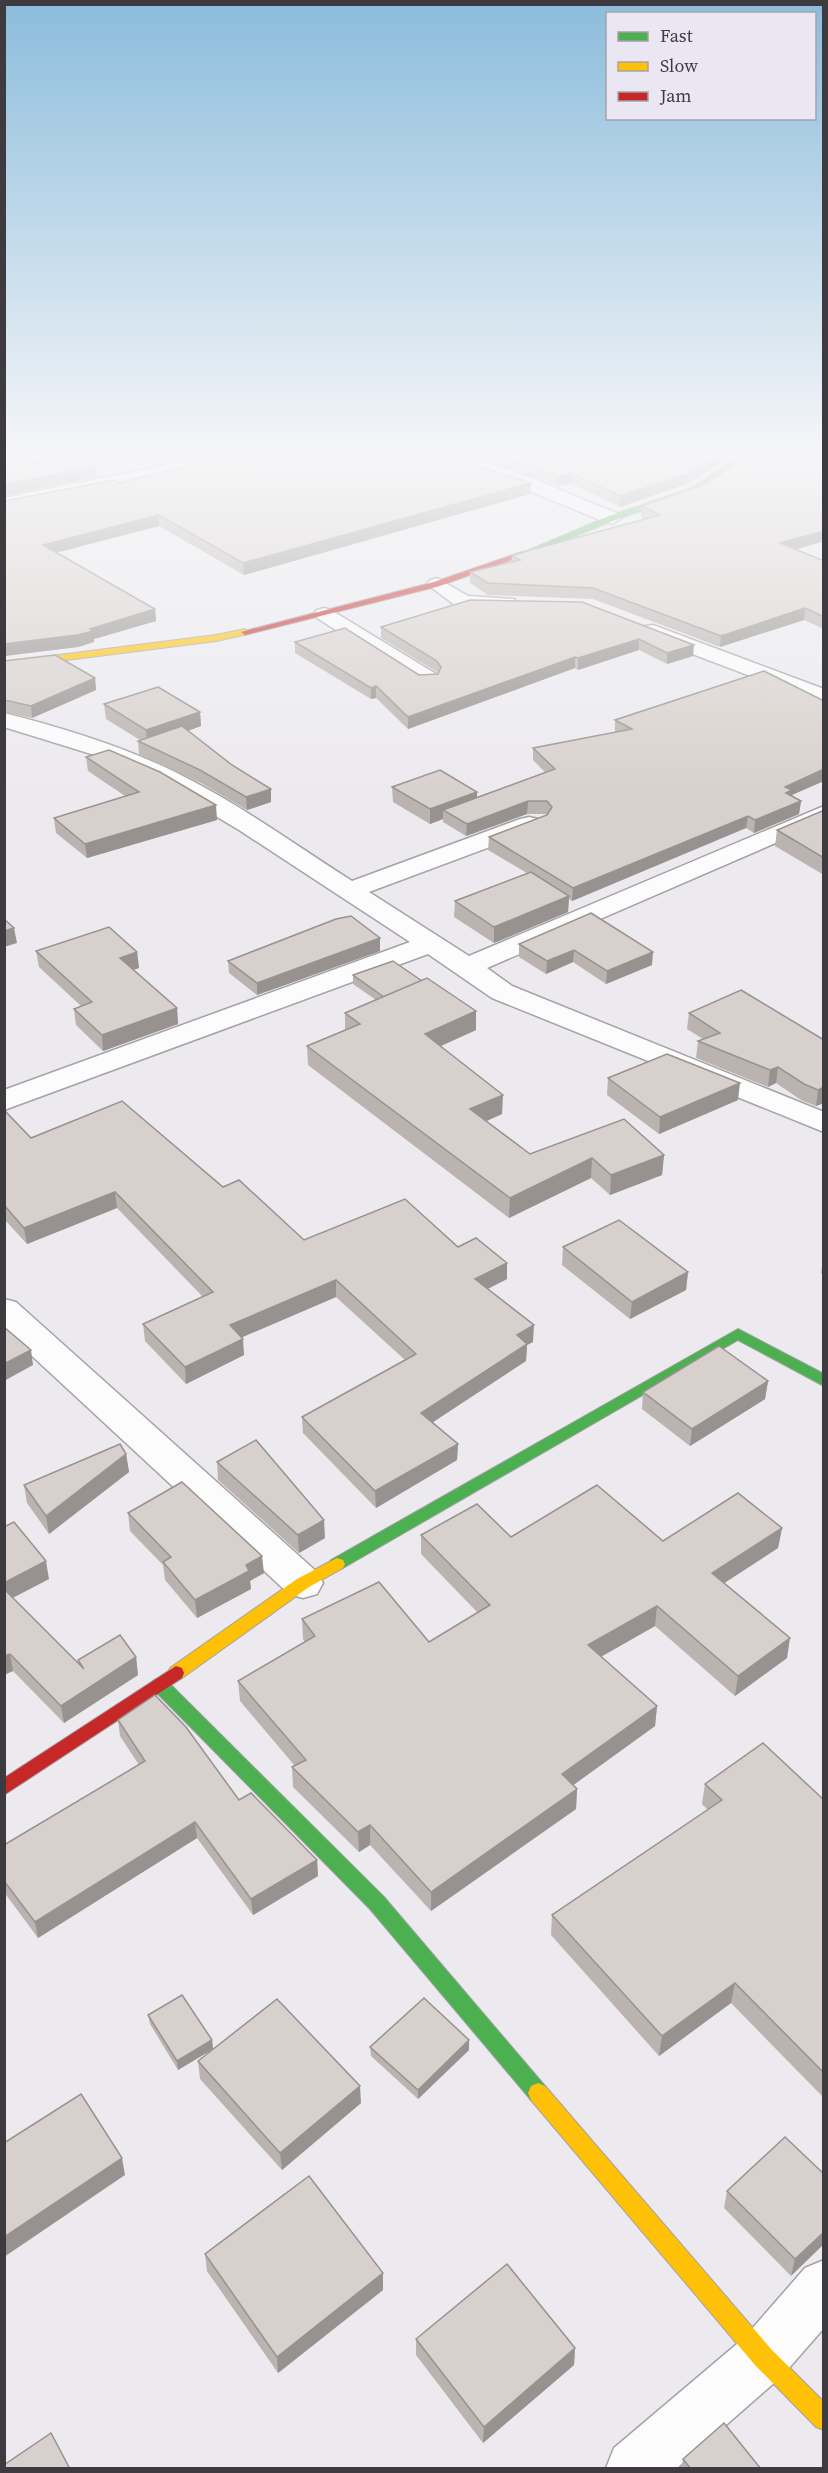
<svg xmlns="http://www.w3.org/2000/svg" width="828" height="2473" font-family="'Source Serif 4',serif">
	<rect width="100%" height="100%" fill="#eceaef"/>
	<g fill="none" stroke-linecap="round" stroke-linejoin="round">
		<g stroke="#a4a2a6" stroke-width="3">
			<g id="street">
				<polygon points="239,450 272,450 269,454 159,479 4,510 4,498"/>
				<path d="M414,450c65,0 144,40 205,64l3,4 -10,6 -7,-2 -93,-38 -95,-30z"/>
				<polygon points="437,578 468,596 514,599 517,603 514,607 507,609 456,606 427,584 430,580"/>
				<polygon points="324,608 331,610 436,674 439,679 436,684 420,684 317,618 314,614 317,610"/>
				<polygon points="653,625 824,689 824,704 645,636 642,631 645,626"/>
				<path d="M4,713c60,15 118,33 173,60 61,30 117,71 175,108l168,-62 9,-2 9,2 3,5 -3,5 -169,63 100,64 355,-150v16l-337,146 25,18 312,126v20l-332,-134 -64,-44 -424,156v-20l406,-148 -171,-112 -77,-46 -61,-27 -97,-30z"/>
				<polygon points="4,1299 16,1302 317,1572 323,1583 317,1594 303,1598 289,1594 4,1330"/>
				<polygon points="824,2260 824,2328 782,2376 677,2468 606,2468 614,2448 744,2338 805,2268"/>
			</g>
		</g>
		<g stroke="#a4a2a6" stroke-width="2">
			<g id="fast">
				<polygon points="756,450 766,450 737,466 697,492 615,520 527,556 520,554 609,516 691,488 731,462"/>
				<polygon points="738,1329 824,1374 824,1386 738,1340 343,1568 337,1570 331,1568 329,1564 331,1560"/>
				<polygon points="160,1678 166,1680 384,1897 545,2086 548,2093 545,2100 538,2103 531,2100 370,1909 154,1690 151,1685 154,1680"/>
			</g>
		</g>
		<g stroke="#a4a2a6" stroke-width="2">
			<g id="slow">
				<polygon points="245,629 249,632 248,634 216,641 4,668 4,662 216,635"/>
				<polygon points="337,1558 343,1560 345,1564 343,1568 309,1587 182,1678 176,1680 170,1678 168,1673 170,1668 297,1579"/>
				<polygon points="538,2083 545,2086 771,2349 824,2402 824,2430 816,2427 755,2365 531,2100 528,2093 531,2086"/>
			</g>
		</g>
		<g stroke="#a4a2a6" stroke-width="2">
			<g id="jam">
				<polygon points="521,552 528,554 440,586 245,635 241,632 434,582"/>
				<polygon points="176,1666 182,1668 184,1673 182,1678 4,1795 4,1778"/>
			</g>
		</g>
		<use href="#street" fill="#fcfcfd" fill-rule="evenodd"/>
		<use href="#fast" fill="#4caf50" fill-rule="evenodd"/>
		<use href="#slow" fill="#ffc107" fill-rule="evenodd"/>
		<use href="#jam" fill="#c62828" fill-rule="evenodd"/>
	</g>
	<g fill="#bab3af">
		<polygon points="432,450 744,450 686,484 620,507 571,483 558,486 465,454"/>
		<polygon points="795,450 824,450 824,460"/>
		<polygon points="824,466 824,541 795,550 824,561 824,629 804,620 720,647 593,599 488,595 470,583 470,572 511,562 512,556 645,519 641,517 642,506 703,485"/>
		<polygon points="119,483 530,494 244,575 159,526 57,552 155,609 156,621 94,639 94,642 78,647 4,656 4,501"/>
		<polygon points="582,602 693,656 667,664 639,650 578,670 575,668 408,729 376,698 371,699 295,653 295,642 419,675 438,674 437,672 381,638 381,627"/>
		<polygon points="4,661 95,678 96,690 32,718 4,712"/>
		<polygon points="822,700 792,795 801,801 799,814 754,833 746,828 572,901 569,899 568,912 494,943 454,917 455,901 527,873 488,850 489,837 547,815 546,814 527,814 466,836 443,822 443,819 430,824 393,802 392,787 477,797 545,772 533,760 533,748 615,732 615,720"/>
		<polygon points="104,704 200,712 201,726 188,731 232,765 271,789 271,802 247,810 201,783 139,754 138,741 140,740 106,719"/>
		<polygon points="86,757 217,820 87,858 56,833 54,818 125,796 88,771"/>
		<polygon points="824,812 824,875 775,846 777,830"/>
		<polygon points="591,913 652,965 606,984 573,962 546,974 519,957 519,944"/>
		<polygon points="380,938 380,951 257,995 229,973 228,961"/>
		<polygon points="36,951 137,952 139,968 133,970 177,1008 178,1024 103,1051 76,1025 74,1009 81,1006 39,967"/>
		<polygon points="353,975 422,981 476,1011 476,1030 441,1046 502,1114 486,1121 530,1154 664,1155 662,1175 610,1195 591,1178 509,1218 308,1065 307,1046 345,1030 345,1013 376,1000 353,984"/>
		<polygon points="689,1013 824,1040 824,1103 816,1106 801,1100 776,1083 768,1087 696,1058 698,1041 703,1039 687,1029"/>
		<polygon points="608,1078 738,1100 659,1134 607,1095"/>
		<polygon points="4,1113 31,1138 223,1187 304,1240 458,1247 507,1263 507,1279 488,1289 533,1342 527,1345 526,1361 433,1422 458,1444 457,1460 376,1508 303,1433 302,1417 405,1360 336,1297 242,1337 244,1355 186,1384 145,1341 143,1324 203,1297 117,1208 27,1244 4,1219"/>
		<polygon points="563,1247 688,1272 686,1290 630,1319 562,1265"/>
		<polygon points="824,1255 824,1275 821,1273"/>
		<polygon points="768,1381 765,1399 690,1446 642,1409 643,1392"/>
		<polygon points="126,1454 129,1472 49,1534 27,1503 24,1485"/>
		<polygon points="217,1462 325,1538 299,1553 218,1480"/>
		<polygon points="128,1513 264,1573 250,1581 251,1589 197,1618 165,1580 163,1565 130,1531"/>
		<polygon points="4,1527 49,1579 13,1598 79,1664 78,1660 136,1657 138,1675 64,1723 13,1671 4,1675"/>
		<polygon points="782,1528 778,1548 724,1583 787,1658 735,1696 655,1626 601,1657 657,1706 655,1726 573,1785 577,1789 576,1809 431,1911 370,1845 359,1852 293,1787 292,1767 295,1766 240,1701 238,1681 305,1642 303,1639 302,1619 429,1642 478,1613 421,1554 421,1535 663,1541"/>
		<polygon points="118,1720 239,1800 317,1860 318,1876 253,1915 197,1838 38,1938 4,1892 4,1845 139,1765 120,1736"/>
		<polygon points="705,1784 824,1800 824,2098 731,2003 659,2056 551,1935 552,1915 708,1810 702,1804"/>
		<polygon points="148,2015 212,2040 213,2049 178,2070 150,2024"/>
		<polygon points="469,2040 469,2050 418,2099 371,2056 370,2047"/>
		<polygon points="198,2061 361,2103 282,2170 200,2079"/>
		<polygon points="824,2174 791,2276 724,2208 727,2191"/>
		<polygon points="205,2254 383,2290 278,2373 207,2271"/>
		<polygon points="416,2339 575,2348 574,2365 483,2443 416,2355"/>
		<polygon points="683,2459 761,2469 681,2469"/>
	</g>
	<g fill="#97928f">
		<polygon points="728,450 744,450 686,484 620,507 620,496"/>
		<polygon points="96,466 97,477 4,496 4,485"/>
		<polygon points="571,473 571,483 558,486 558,476"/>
		<polygon points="531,483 530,494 244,575 243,563"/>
		<polygon points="159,515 159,526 44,556 43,545"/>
		<polygon points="824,531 824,541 779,554 780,543"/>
		<polygon points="805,608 804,620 720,647 721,636"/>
		<polygon points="155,609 156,621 94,639 94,642 78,647 4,656 4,644 90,629"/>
		<polygon points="639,639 639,650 578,670 578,658"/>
		<polygon points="694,645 693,656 667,664 667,653"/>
		<polygon points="575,657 575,668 408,729 408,717"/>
		<polygon points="95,678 96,690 32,718 31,706"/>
		<polygon points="376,686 376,698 371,699 371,688"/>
		<polygon points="200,712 201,726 147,745 146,730"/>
		<polygon points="824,769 824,781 792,795 791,803 785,798 785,787"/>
		<polygon points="271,789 271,802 247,810 246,797"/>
		<polygon points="477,792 477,807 443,810 443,819 430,824 430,809"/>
		<polygon points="528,801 527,814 466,836 467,824"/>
		<polygon points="801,801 799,814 754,833 755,820"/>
		<polygon points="216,805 217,820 87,858 85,844"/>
		<polygon points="748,816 746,828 572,901 573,888"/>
		<polygon points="569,896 568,912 494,943 494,927"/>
		<polygon points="14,928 17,943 4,947 4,931"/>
		<polygon points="380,938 380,951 257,995 257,983"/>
		<polygon points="574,950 573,962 546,974 547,961"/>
		<polygon points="137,952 139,968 121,974 120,958"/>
		<polygon points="653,952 652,965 606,984 607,971"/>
		<polygon points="177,1008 178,1024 103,1051 102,1035"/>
		<polygon points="476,1011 476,1030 425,1053 425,1034"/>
		<polygon points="778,1067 776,1083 768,1087 770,1070"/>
		<polygon points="740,1083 738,1100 659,1134 660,1117"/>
		<polygon points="824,1087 824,1103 816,1106 818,1090"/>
		<polygon points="503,1095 502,1114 469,1129 470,1109"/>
		<polygon points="664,1155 662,1175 610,1195 611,1175"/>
		<polygon points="592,1158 591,1178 509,1218 510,1198"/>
		<polygon points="115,1192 117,1208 27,1244 24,1228"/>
		<polygon points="507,1263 507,1279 475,1295 475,1279"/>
		<polygon points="688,1272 686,1290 630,1319 632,1302"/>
		<polygon points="336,1280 336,1297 231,1342 230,1325"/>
		<polygon points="534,1325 533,1342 527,1345 526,1361 421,1430 421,1413 517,1335"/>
		<polygon points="243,1339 244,1355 186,1384 185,1367"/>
		<polygon points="31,1350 33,1365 4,1381 4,1364"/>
		<polygon points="768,1381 765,1399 690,1446 692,1429"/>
		<polygon points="458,1444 457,1460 376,1508 375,1491"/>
		<polygon points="126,1454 129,1472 49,1534 46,1516"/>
		<polygon points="324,1520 325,1538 299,1553 298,1535"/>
		<polygon points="782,1528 778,1548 709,1593 712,1573"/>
		<polygon points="262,1556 264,1573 250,1581 251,1589 197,1618 195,1600 246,1565"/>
		<polygon points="46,1561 49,1579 4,1602 4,1583"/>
		<polygon points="657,1606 655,1626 586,1665 588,1645"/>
		<polygon points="790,1638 787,1658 735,1696 738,1676"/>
		<polygon points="10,1654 13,1671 4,1675 4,1656"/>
		<polygon points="136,1657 138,1675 64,1723 61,1706"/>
		<polygon points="657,1706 655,1726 561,1794 562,1774"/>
		<polygon points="577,1789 576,1809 431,1911 431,1892"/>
		<polygon points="195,1822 197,1838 38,1938 35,1922"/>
		<polygon points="370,1825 370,1845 359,1852 358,1832"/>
		<polygon points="317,1860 318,1876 253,1915 251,1899"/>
		<polygon points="735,1983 731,2003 659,2056 662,2036"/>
		<polygon points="212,2040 213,2049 178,2070 177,2061"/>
		<polygon points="469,2040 469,2050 418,2099 418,2090"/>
		<polygon points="360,2086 361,2103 282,2170 280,2153"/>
		<polygon points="122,2158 125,2175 4,2257 4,2237"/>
		<polygon points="824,2232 824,2244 791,2276 795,2259"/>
		<polygon points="383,2273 383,2290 278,2373 277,2357"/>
		<polygon points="575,2348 574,2365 483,2443 484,2427"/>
	</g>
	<g fill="#d8d0cc" stroke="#97928f" stroke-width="1.5">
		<polygon points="252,450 429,450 531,483 243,563 159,515 43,545 155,609 90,629 93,631 77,635 4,644 4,501 114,480 119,483"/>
		<polygon points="483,450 728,450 687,474 620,496 571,473 558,476"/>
		<polygon points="760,450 779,450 824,466 824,531 780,543 824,561 824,617 805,608 721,636 593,588 488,583 470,572 520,560 512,556 527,551 660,515 642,506 703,485"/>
		<polygon points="80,454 96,466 4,485 4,468"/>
		<polygon points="470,600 582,602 694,645 667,653 639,639 578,658 575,657 408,717 376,686 371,688 295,642 345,628 419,675 438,674 441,667 437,661 381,627"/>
		<polygon points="55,655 95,678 31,706 4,700 4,661"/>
		<polygon points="764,671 822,700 824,700 824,769 785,787 792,790 786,793 801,801 755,820 748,816 573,888 489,837 547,815 552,807 547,801 528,801 467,824 443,810 555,769 533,748 632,729 615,720"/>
		<polygon points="158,687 200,712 146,730 104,704"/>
		<polygon points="182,726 232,765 271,789 246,797 200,770 138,741"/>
		<polygon points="109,750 160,772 216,805 85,844 54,818 139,792 86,757"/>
		<polygon points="440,770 477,792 430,809 392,787"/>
		<polygon points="822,811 824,812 824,858 777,830"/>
		<polygon points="531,872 569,896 494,927 455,901"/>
		<polygon points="591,913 653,952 607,971 574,950 547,961 519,944"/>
		<polygon points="351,916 380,938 257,983 228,961 336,919"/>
		<polygon points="4,919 14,928 4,931"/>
		<polygon points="109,927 137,952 120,958 177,1008 102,1035 74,1009 92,1002 36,951"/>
		<polygon points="393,961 422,981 384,997 353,975"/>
		<polygon points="427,978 476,1011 425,1034 503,1095 470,1109 530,1154 624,1119 664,1155 611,1175 592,1158 510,1198 307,1046 360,1024 345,1013"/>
		<polygon points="741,990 824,1040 824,1087 818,1090 804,1084 778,1067 770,1070 698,1041 720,1033 689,1013"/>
		<polygon points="667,1054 740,1083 660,1117 608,1078"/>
		<polygon points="122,1101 223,1187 239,1180 304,1240 405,1199 458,1247 476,1238 507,1263 475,1279 534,1325 517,1335 527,1344 421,1413 458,1444 375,1491 302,1417 416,1354 336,1280 230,1325 243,1339 185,1367 143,1324 213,1292 115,1192 24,1228 4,1205 4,1113 6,1112 31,1138"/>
		<polygon points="619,1220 688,1272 632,1302 563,1247"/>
		<polygon points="4,1327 31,1350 4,1364"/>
		<polygon points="719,1346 768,1381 692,1429 643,1392"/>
		<polygon points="256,1440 324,1520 298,1535 217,1462"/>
		<polygon points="120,1444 126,1454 46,1516 24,1485"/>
		<polygon points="182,1482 262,1556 246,1565 249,1571 195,1600 163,1562 171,1557 128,1513"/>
		<polygon points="597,1485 663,1541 738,1493 782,1528 712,1573 790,1638 738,1676 657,1606 588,1645 657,1706 562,1774 577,1789 431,1892 370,1825 358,1832 292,1767 306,1760 238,1681 315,1636 302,1619 379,1582 429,1642 490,1605 421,1535 477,1504 511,1537"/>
		<polygon points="14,1522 46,1561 4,1583 4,1527"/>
		<polygon points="6,1591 84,1669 78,1660 120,1635 136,1657 61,1706 10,1654 4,1656 4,1592"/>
		<polygon points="155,1695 186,1727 239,1800 251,1793 317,1860 251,1899 195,1822 35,1922 4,1881 4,1845 145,1761 118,1720"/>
		<polygon points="763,1743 824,1800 824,2073 735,1983 662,2036 552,1915 722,1800 705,1784"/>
		<polygon points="182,1995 212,2040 177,2061 148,2015"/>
		<polygon points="424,1998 469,2040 418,2090 370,2047"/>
		<polygon points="277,1999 360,2086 280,2153 198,2061"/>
		<polygon points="81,2094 122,2158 4,2237 4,2143"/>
		<polygon points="785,2137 824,2174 824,2232 795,2259 727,2191"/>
		<polygon points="309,2176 383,2273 277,2357 205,2254"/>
		<polygon points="507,2264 575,2348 484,2427 416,2339"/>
		<polygon points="724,2423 761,2469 691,2469 683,2459"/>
		<polygon points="51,2433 70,2469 4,2469 4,2465"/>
	</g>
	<linearGradient id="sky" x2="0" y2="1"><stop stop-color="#8bbcdc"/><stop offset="0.57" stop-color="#f6f6f8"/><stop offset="1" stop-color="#f6f6f8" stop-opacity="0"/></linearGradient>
	<rect width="828" height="796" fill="url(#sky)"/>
	<rect width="828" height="2473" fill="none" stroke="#3d3b3f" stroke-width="12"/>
	<rect x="606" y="12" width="210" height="108" fill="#ebe7f2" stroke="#a5a2aa" stroke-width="1.5"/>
	<rect x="618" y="32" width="30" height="9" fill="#4caf50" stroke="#a5a2aa" stroke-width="1.5"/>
	<text x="660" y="42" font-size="18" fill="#3d3b3f">Fast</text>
	<rect x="618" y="62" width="30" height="9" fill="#ffc107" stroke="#a5a2aa" stroke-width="1.5"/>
	<text x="660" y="72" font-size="18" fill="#3d3b3f">Slow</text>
	<rect x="618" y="92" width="30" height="9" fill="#c62828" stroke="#a5a2aa" stroke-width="1.5"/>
	<text x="660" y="102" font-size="18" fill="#3d3b3f">Jam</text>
</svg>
